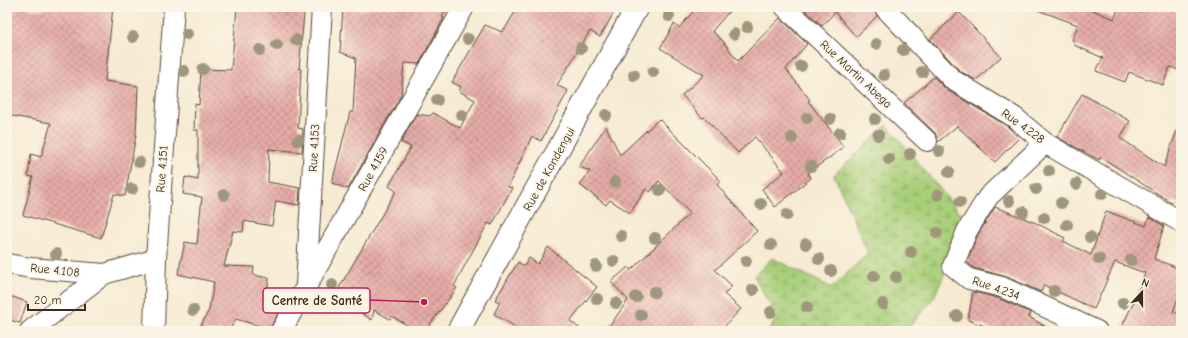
<svg xmlns="http://www.w3.org/2000/svg" width="1188" height="338" font-family="'Comic Neue',sans-serif">
	<defs>
		<pattern id="wetland-marsh" width="20" height="14" patternUnits="userSpaceOnUse"><rect width="20" height="14" fill="#a8cf79"/><path d="M1 5h8M5 5V1M11 12h8M15 12V8" fill="none" stroke="#8aa863"/></pattern>
		<pattern id="building-cross-hatch" width="8" height="8" patternUnits="userSpaceOnUse"><rect width="8" height="8" fill="#e6aba7"/><path d="M0 0l8 8M0 8l8-8" fill="none" stroke="#bc8b87"/></pattern>
	</defs>
	<rect width="100%" height="100%" fill="#fcf5e5"/>
	<filter id="ink" filterUnits="userSpaceOnUse"><feTurbulence type="fractalNoise" baseFrequency=".025" numOctaves="2"/><feDisplacementMap in="SourceGraphic" scale="8" xChannelSelector="R" yChannelSelector="G"/><feConvolveMatrix kernelMatrix="1 2 1 2 8 2 1 2 1" color-interpolation-filters="sRGB"/></filter>
	<filter id="wash" filterUnits="userSpaceOnUse"><feTurbulence type="fractalNoise" baseFrequency=".012" numOctaves="4" result="noise"/><feDisplacementMap in="SourceGraphic" scale="16" xChannelSelector="R" yChannelSelector="G"/><feGaussianBlur stdDeviation="0.9" result="paint"/><feColorMatrix in="noise" values="0 0 0 0 0 0 0 0 0 0 0 0 0 0 0 0 0 1.4 0 .05"/><feComposite in="paint" operator="in"/></filter>
	<g filter="url(#wash)">
		<rect width="100%" height="100%" fill="#f6ead2"/>
		<polygon fill="url(#wetland-marsh)" stroke="#727c4c" points="887,125 968,223 934,297 906,331 768,331 777,318 754,276 772,258 832,288 868,253 834,175"/>
		<g id="blocks">
			<g fill="url(#building-cross-hatch)">
				<polygon points="7,7 26,7 35,10 55,7 113,7 105,81 138,86 136,135 125,196 114,194 101,238 23,215 33,177 28,176 31,154 41,157 51,123 7,115"/>
				<polygon points="251,7 300,7 299,12 304,13 299,69 301,69 298,128 303,129 302,152 269,149 268,182 300,188 299,205 276,201 272,226 244,221 243,232 233,231 224,266 254,267 253,275 269,278 266,300 283,304 270,329 236,319 229,331 198,331 209,310 214,282 178,274 185,242 197,244 202,197 183,194 185,177 198,180 198,130 194,130 195,104 199,105 201,69 231,70 237,8 251,10"/>
				<polygon points="368,7 447,7 442,17 444,18 419,64 404,63 401,95 348,189 332,183 350,112 353,112 356,58 340,52 343,8 368,10"/>
				<polygon points="518,7 617,7 600,37 590,31 557,85 568,91 541,141 532,136 508,187 512,188 492,225 488,223 466,263 454,286 457,288 425,331 418,331 391,316 390,319 374,310 372,320 337,297 339,288 396,191 389,186 411,147 401,142 416,114 430,116 433,113 460,128 475,100 459,91 461,87 452,82 485,25 502,32 504,28 505,29"/>
				<polygon points="697,7 733,7 712,31 722,40 738,61 780,18 807,44 786,69 810,100 808,101 844,147 808,173 811,178 775,207 762,189 784,172 755,137 738,153 704,117 702,118 682,95 704,75 660,48 674,24 679,28"/>
				<polygon points="802,7 873,7 877,16 856,37 835,12 822,26"/>
				<polygon points="1035,7 1085,7 1114,19 1119,7 1181,7 1181,71 1170,67 1163,85 1129,72 1125,82 1096,71 1103,58 1074,45 1076,42 1072,40 1078,25 1035,9"/>
				<polygon points="959,12 1001,57 976,80 960,71 930,39"/>
				<polygon points="934,77 947,90 1007,126 1019,138 995,162 957,126 938,142 935,133 904,103"/>
				<polygon points="1082,94 1130,121 1120,138 1164,167 1179,125 1181,125 1181,203 1173,201 1172,203 1101,157 1099,160 1057,137"/>
				<polygon points="659,119 721,181 717,185 757,231 715,270 732,286 724,294 741,309 720,331 606,331 628,300 611,282 628,267 631,270 690,213 659,181 650,192 646,189 630,213 610,200 606,205 580,185 590,171 579,167 606,126 620,155"/>
				<polygon points="995,207 1036,223 1065,238 1063,241 1091,255 1106,211 1146,226 1149,217 1164,226 1154,259 1181,269 1181,290 1173,312 1181,315 1181,331 1120,331 1138,293 1145,273 1115,262 1094,309 1044,285 1041,292 1007,277 974,268 967,262 977,236"/>
				<polygon points="548,247 597,287 570,321 583,331 531,329 529,331 522,331 494,314 500,302 495,300 518,262 524,266 529,258 538,264"/>
				<polygon points="973,292 998,298 1031,313 1029,317 1053,331 998,331 968,320"/>
				<polygon points="7,295 27,302 20,323 7,319"/>
			</g>
		</g>
	</g>
	<g filter="url(#ink)">
		<use href="#blocks" fill-opacity="0" stroke="#574739" stroke-width="1"/>
		<g fill="none" stroke-linecap="round" stroke-linejoin="round">
			<g stroke="#574739" stroke-width="22">
				<g id="minor">
					<polyline points="785,7 927,141"/>
					<polyline points="884,7 953,80 1014,117 1045,143 1181,222"/>
					<polyline points="1045,143 988,197 967,231 953,266 969,279 1002,287 1097,331"/>
					<polyline points="7,264 31,268 104,274"/>
					<polyline points="306,285 322,7"/>
					<polyline points="30,331 104,274 156,259"/>
					<polyline points="154,331 156,259 174,7"/>
					<polyline points="281,331 464,7"/>
				</g>
			</g>
			<g stroke="#574739" stroke-width="24">
				<polyline id="secondary" points="458,331 637,7"/>
			</g>
			<use href="#minor" stroke="#fff" stroke-width="20"/>
			<use href="#secondary" stroke="#fff" stroke-width="22"/>
		</g>
		<g fill="#9e977c">
			<circle cx="669" cy="16" r="6"/>
			<circle cx="747" cy="27" r="6"/>
			<circle cx="187" cy="34" r="6"/>
			<circle cx="734" cy="34" r="6"/>
			<circle cx="133" cy="37" r="6"/>
			<circle cx="468" cy="39" r="6"/>
			<circle cx="296" cy="40" r="6"/>
			<circle cx="876" cy="44" r="6"/>
			<circle cx="277" cy="45" r="6"/>
			<circle cx="581" cy="48" r="6"/>
			<circle cx="260" cy="50" r="6"/>
			<circle cx="903" cy="50" r="6"/>
			<circle cx="801" cy="66" r="6"/>
			<circle cx="203" cy="69" r="6"/>
			<circle cx="184" cy="71" r="6"/>
			<circle cx="653" cy="72" r="6"/>
			<circle cx="922" cy="72" r="6"/>
			<circle cx="634" cy="75" r="6"/>
			<circle cx="884" cy="75" r="6"/>
			<circle cx="437" cy="100" r="6"/>
			<circle cx="462" cy="115" r="6"/>
			<circle cx="606" cy="115" r="6"/>
			<circle cx="807" cy="118" r="6"/>
			<circle cx="830" cy="119" r="6"/>
			<circle cx="875" cy="119" r="6"/>
			<circle cx="840" cy="133" r="6"/>
			<circle cx="878" cy="135" r="6"/>
			<circle cx="792" cy="138" r="6"/>
			<circle cx="298" cy="140" r="6"/>
			<circle cx="939" cy="151" r="6"/>
			<circle cx="910" cy="154" r="6"/>
			<circle cx="889" cy="159" r="6"/>
			<circle cx="139" cy="162" r="6"/>
			<circle cx="811" cy="166" r="6"/>
			<circle cx="1049" cy="171" r="6"/>
			<circle cx="949" cy="172" r="6"/>
			<circle cx="615" cy="182" r="6"/>
			<circle cx="1076" cy="184" r="6"/>
			<circle cx="132" cy="189" r="6"/>
			<circle cx="1036" cy="189" r="6"/>
			<circle cx="660" cy="190" r="6"/>
			<circle cx="1102" cy="194" r="6"/>
			<circle cx="224" cy="195" r="6"/>
			<circle cx="938" cy="195" r="6"/>
			<circle cx="1009" cy="201" r="6"/>
			<circle cx="960" cy="202" r="6"/>
			<circle cx="1061" cy="203" r="6"/>
			<circle cx="761" cy="204" r="6"/>
			<circle cx="1023" cy="212" r="6"/>
			<circle cx="787" cy="215" r="6"/>
			<circle cx="1044" cy="218" r="6"/>
			<circle cx="1067" cy="225" r="6"/>
			<circle cx="937" cy="233" r="6"/>
			<circle cx="621" cy="236" r="6"/>
			<circle cx="1090" cy="237" r="6"/>
			<circle cx="655" cy="238" r="6"/>
			<circle cx="806" cy="244" r="6"/>
			<circle cx="771" cy="245" r="6"/>
			<circle cx="911" cy="252" r="6"/>
			<circle cx="56" cy="254" r="6"/>
			<circle cx="819" cy="259" r="6"/>
			<circle cx="1099" cy="259" r="6"/>
			<circle cx="1131" cy="260" r="6"/>
			<circle cx="614" cy="261" r="6"/>
			<circle cx="746" cy="261" r="6"/>
			<circle cx="596" cy="266" r="6"/>
			<circle cx="831" cy="271" r="6"/>
			<circle cx="874" cy="276" r="6"/>
			<circle cx="896" cy="277" r="6"/>
			<circle cx="332" cy="285" r="6"/>
			<circle cx="753" cy="290" r="6"/>
			<circle cx="1054" cy="291" r="6"/>
			<circle cx="654" cy="292" r="6"/>
			<circle cx="636" cy="297" r="6"/>
			<circle cx="597" cy="299" r="6"/>
			<circle cx="616" cy="303" r="6"/>
			<circle cx="1123" cy="303" r="6"/>
			<circle cx="883" cy="304" r="6"/>
			<circle cx="807" cy="307" r="6"/>
			<circle cx="193" cy="310" r="6"/>
			<circle cx="771" cy="312" r="6"/>
			<circle cx="641" cy="315" r="6"/>
			<circle cx="957" cy="316" r="6"/>
		</g>
	</g>
	<g text-anchor="middle" stroke-width="3.5" stroke-linejoin="round" paint-order="stroke">
		<g font-size="12" fill="#3b2a1e" stroke="#fcf5e5">
			<text transform="translate(856 74) rotate(43)" y="4">Rue Martin Abega</text>
			<text transform="translate(1023 126) rotate(36)" y="4">Rue 4.228</text>
			<text transform="translate(314 148) rotate(-87)" y="4">Rue 4.153</text>
			<text transform="translate(162 169) rotate(-86)" y="4">Rue 4.151</text>
			<text transform="translate(373 169) rotate(-61)" y="4">Rue 4.159</text>
			<text transform="translate(549 169) rotate(-61)" y="4">Rue de Kondengui</text>
			<text transform="translate(55 270) rotate(6)" y="4">Rue 4.108</text>
			<text transform="translate(996 288) rotate(19)" y="4">Rue 4.234</text>
		</g>
	</g>
	<path fill="none" stroke="#c2185b" stroke-width="1.5" d="M424 302L370 300"/>
	<circle fill="#c2185b" stroke="#fcf5e5" stroke-width="1.5" cx="424" cy="302" r="4"/>
	<rect fill="#fcf5e5" stroke="#c2185b" stroke-width="1.5" x="263" y="288" width="107" height="25" rx="4"/>
	<g font-size="13" text-anchor="middle" font-weight="bold" fill="#3b2a1e">
		<text x="317" y="305">Centre de Santé</text>
	</g>
	<rect width="1188" height="338" fill="none" stroke="#fcf5e5" stroke-width="24"/>
	<g transform="translate(1142 292) rotate(21)" stroke="#fcf5e5" stroke-width="3" paint-order="stroke">
	<path d="M0-3L7 15L0 10L-7 15Z" fill="#3b2a1e"/>
	<text y="-6" font-size="11" font-weight="bold" text-anchor="middle" fill="#3b2a1e">N</text>
	</g>
	<path d="M28 304v6h57v-6" fill="none" stroke="#3b2a1e" stroke-width="2"/>
	<text x="34" y="304" font-size="12" fill="#3b2a1e" stroke="#fcf5e5" stroke-width="3" paint-order="stroke">20 m</text>
</svg>
